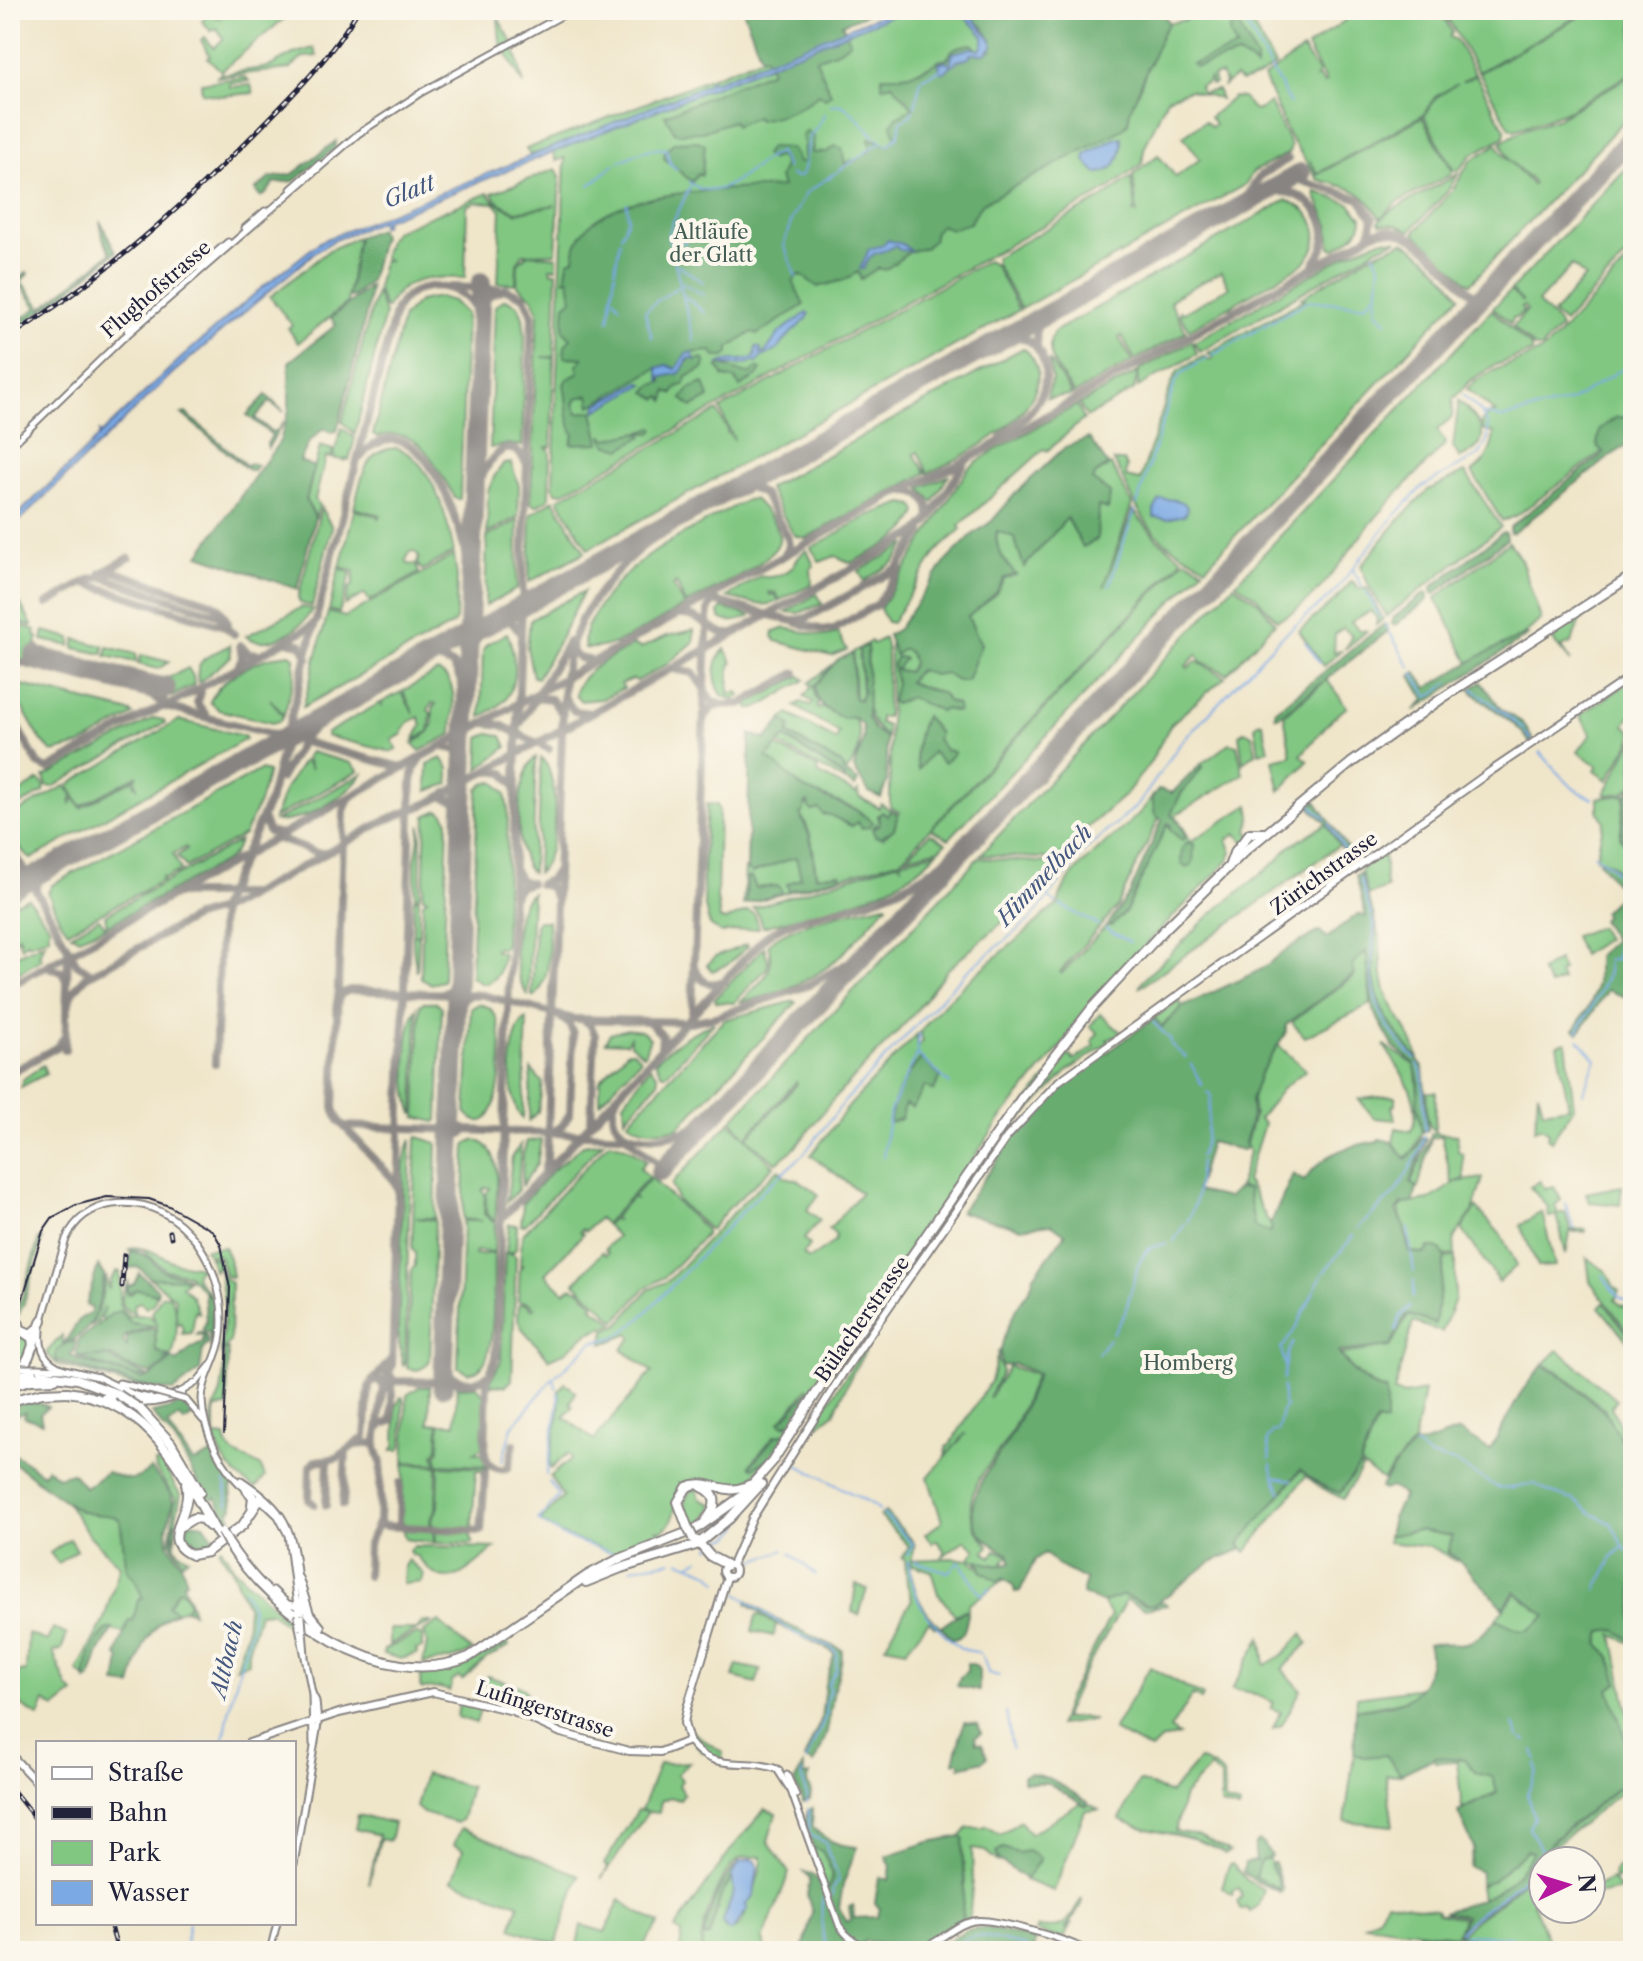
<svg xmlns="http://www.w3.org/2000/svg" width="1643" height="1961" font-family="'Libre Caslon Text',serif">
	<rect width="100%" height="100%" fill="#fbf7ec"/>
	<filter id="ink" filterUnits="userSpaceOnUse"><feTurbulence type="fractalNoise" baseFrequency=".0125" numOctaves="2"/><feDisplacementMap in="SourceGraphic" scale="16" xChannelSelector="R" yChannelSelector="G"/><feConvolveMatrix kernelMatrix="1 2 1 2 8 2 1 2 1" color-interpolation-filters="sRGB"/></filter>
	<filter id="wash" filterUnits="userSpaceOnUse"><feTurbulence type="fractalNoise" baseFrequency=".006" numOctaves="4" result="noise"/><feDisplacementMap in="SourceGraphic" scale="32" xChannelSelector="R" yChannelSelector="G"/><feGaussianBlur stdDeviation="1.8" result="paint"/><feColorMatrix in="noise" values="0 0 0 0 0 0 0 0 0 0 0 0 0 0 0 0 0 1.4 0 .05"/><feComposite in="paint" operator="in"/></filter>
	<g filter="url(#wash)">
		<rect width="100%" height="100%" fill="#efe5c9"/>
		<g fill="#81c782" stroke="#52745e" stroke-width="2" fill-rule="evenodd">
			<polygon points="224,10 292,12 221,71 208,58 210,56 201,40 205,37 214,48 223,39 217,28 211,31 202,21 208,15 221,18"/>
			<path d="M881,10h279l10,13 15,-3 19,-10h40l31,56 -18,11 -16,5 -6,-5 -12,10 2,-4 -4,-9 -8,2 2,8 -4,1 -1,-8 -2,6 -9,3 3,7 16,-3 2,9 -30,-9 -23,8 -23,51 -2,15 -38,28 -542,301 -6,-1 -3,-6 12,-328 -9,3 -3,-9 7,-3v-3l-30,9 -4,-6c80,-30 159,-61 239,-93l2,4 -106,45 222,-89zM1238,48l18,20 -8,-8 -10,-5 -41,12 -4,-3z"/>
			<polygon points="1360,10 1440,10 1452,32 1450,37 1456,40 1475,74 1462,82 1476,75 1505,130 1504,137 1471,155 1459,170 1454,171 1424,116 1437,97 1457,84 1435,97 1424,114 1318,173 1310,161 1317,174 1315,175 1288,134 1264,77 1303,50 1319,73 1316,78 1319,77 1323,83 1326,82 1307,47"/>
			<polygon points="1443,10 1589,10 1478,72"/>
			<polygon points="1592,10 1633,10 1633,72 1565,112 1515,130 1510,128 1479,73"/>
			<polygon points="498,18 514,45 524,85 500,42"/>
			<polygon points="314,48 317,56 304,57 289,69 217,77 221,73 223,74 269,67 293,54"/>
			<polygon points="1633,74 1633,111 1470,284 1414,233 1452,191 1470,161 1497,144 1504,155 1532,185 1534,183 1510,161 1501,142 1525,129 1558,118"/>
			<polygon points="244,77 249,81 230,83 230,87 251,85 253,93 221,96 202,93 201,83"/>
			<polygon points="1233,97 1243,98 1254,110 1259,110 1270,103 1291,146 1289,153 1253,172 1246,184 1021,309 996,264 996,257 1104,197 1131,177 1136,209 1133,212 1137,214 1133,175 1158,155 1176,177 1200,159 1183,136 1205,121 1212,127 1215,124 1210,117"/>
			<path d="M1422,117l30,53v4l-56,29 -16,15c-20,-33 -28,-28 -63,-39l-2,-3z"/>
			<path d="M1633,161v88l-69,74 -11,-9 32,-37 -13,-12 -34,37c6,10 19,15 22,26l-19,20h-6l-22,-21 14,-17 -3,-4 -3,2 3,3 -8,7h-3l-2,6 -18,-16 17,-17 13,11 -12,-12z"/>
			<path d="M556,169l4,7 -4,77 -33,1 -6,9 -1,21 -18,-1 3,-73 -7,-7 -18,-1 -9,4 -2,72c-32,-1 -63,-2 -78,30l-3,-1 -7,-19 6,-27h6l-6,-3 5,-18 7,-9 93,-38 7,9 21,11 39,-8 -39,7 -20,-12 -4,-7z"/>
			<polygon points="1458,174 1447,192 1410,231 1396,225 1380,224 1379,221 1390,211"/>
			<path d="M1316,192l33,11 13,14c1,15 -16,25 -28,32l-4,-2 -1,-22 -14,-30z"/>
			<path d="M1286,200c31,11 41,40 17,64l-114,66 -10,-16 1,-3 3,2 46,-26 -8,-15 -45,24 -6,6 16,30 -51,28 -13,-24 -3,2 14,23 -59,33c-12,-19 -33,-40 -20,-62z"/>
			<polygon points="358,237 347,303 298,343 288,328 292,325 270,297 329,250"/>
			<polygon points="1383,239 1397,240 1380,247 1200,352 1194,342 1349,253"/>
			<path d="M1403,242c23,11 42,33 57,54l-254,271c-16,-10 -35,-18 -48,-31 -21,-21 -31,-51 -44,-75h10l3,5 -1,11 14,3 32,-98 6,-11 26,-15 6,4 4,-3 -6,-4 97,-54 -4,-1 68,-42z"/>
			<polygon points="528,254 557,257 557,268 550,268 551,272 557,272 554,357 542,357 554,358 551,447 546,447 550,451 549,499 536,506 531,503 538,311 533,298 517,285 518,263"/>
			<path d="M1633,256v167l-3,-5 -13,-1 -17,12 -3,17 6,5 -87,65 -14,5 -30,-49c14,-10 20,-21 22,-39l-10,-2 -3,-9 10,-9h5l-29,-24c22,-24 55,-24 80,-42z"/>
			<polygon points="987,261 994,264 1019,310 588,549 558,499 717,411 728,430 727,433 730,434 734,440 720,409"/>
			<polygon points="376,292 385,314 355,434 342,422"/>
			<path d="M439,297l14,4 13,13 -6,185h-4c-20,-30 -34,-76 -79,-62l-4,-3 30,-117 16,-16z"/>
			<polygon points="505,299 518,305 523,317 525,336 522,446 508,444 490,448 495,306"/>
			<path d="M1492,310l40,38v4l-39,14 -23,15 -17,18 -1,18 -15,13 9,12 -1,2c-24,26 -50,51 -73,78 -28,32 -55,84 -95,98l-21,-23 -20,-14z"/>
			<polygon points="1192,341 1197,354 1138,387 1139,370"/>
			<path d="M1023,348c8,6 14,15 15,26 1,45 -76,84 -110,99l-10,-21 -4,2 12,19 -120,65 -10,-2 -4,-4 -24,-44z"/>
			<polygon points="1049,360 1072,395 1047,398 1052,379"/>
			<polygon points="1138,372 1134,390 1087,417 1079,404"/>
			<path d="M1459,401c21,19 39,41 1,57l-7,-11z"/>
			<polygon points="1077,405 1084,419 1047,451 1044,449 959,526 961,529 937,551 892,623 887,622 880,609 968,469 990,453"/>
			<polygon points="342,428 355,438 349,460 345,459 345,461 333,458"/>
			<polygon points="320,446 333,450 331,458 326,457 315,499 319,506 316,517 306,501"/>
			<path d="M397,448c35,11 51,72 57,104l-32,18 -5,-6 2,-8 -5,-5 -4,1 -4,8 2,4 8,1 3,8 -50,28 -4,-7 -20,11 4,-17 4,-3 1,-14 -14,-4 14,-57 24,6v4l2,-5 -26,-7c7,-26 9,-60 43,-60z"/>
			<polygon points="511,463 519,486 518,517 487,534 488,491 494,477 503,464"/>
			<path d="M1111,465l21,39 -28,83 29,-77 24,29 25,19 -2,4 -279,298 -158,45 2,-36 7,4 44,-16 5,21 -14,6 3,7 51,-16 -1,-2 -24,3c-2,-21 -3,-45 -16,-62l8,-12 4,9 7,-3 4,6 8,1 20,11 7,-4 4,6 11,-6 -17,-13 -52,-20 -37,-32 9,-11 42,22 -1,4 39,22 2,-3 1,6 20,11 2,-4 9,6 -2,7 -5,-5 -5,3 2,10 -4,-1 -4,4 3,8 8,2 11,-9 5,-17 -9,-5v-162l5,3 1,6 7,-5 7,4 4,10 -6,9 -12,-2 7,-12 -6,-1 -4,7 3,19 -3,19 2,2 14,-7 31,14 5,-2 13,3 -1,-7 -10,-4 -4,-7 -35,-12 11,-12 15,5 11,-2 12,8 10,-1 14,-36 -13,-27 28,-24 8,-15 11,-3c-9,-11 -21,-29 -18,-44l17,6 10,29 43,-48 16,29 14,-7 1,-35 10,4 2,-15 -18,-14 4,-6zM747,878h4l5,10 21,-2 5,7 -36,11z"/>
			<polygon points="1465,472 1501,527 1387,616 1369,586 1361,566 1397,522 1428,490"/>
			<polygon points="948,476 933,502 920,488"/>
			<path d="M754,499c9,9 28,29 25,42 -5,22 -73,52 -93,63l-10,-21 -3,3 12,19c-25,14 -71,47 -100,43 -3,-14 3,-23 10,-35 33,-57 95,-82 151,-113z"/>
			<polygon points="554,500 585,552 529,582 531,514"/>
			<path d="M903,503l11,2 3,7c-7,25 -44,39 -66,51l-16,-7 -15,6 -9,-14 59,-33z"/>
			<polygon points="321,508 332,527 312,606 300,603 298,598"/>
			<polygon points="518,520 517,589 485,606 487,537"/>
			<polygon points="1509,542 1521,560 1541,619 1525,634 1472,669 1436,598"/>
			<polygon points="907,544 894,562 864,581 859,571"/>
			<path d="M807,550l7,16 -3,2 1,17 -32,15 -4,-7 -7,-1 1,3 5,-1 4,7 -11,4 -11,-1 -30,-7 33,-21c10,3 26,-1 33,-10 6,-8 5,-11 14,-16z"/>
			<polygon points="454,555 457,577 456,620 452,625 303,707 328,612 345,617"/>
			<polygon points="1185,559 1203,569 949,839 931,829"/>
			<polygon points="339,568 351,573 339,613 329,610"/>
			<polygon points="1352,581 1360,589 1367,588 1383,619 1376,625 1377,618 1370,611 1351,622 1360,630 1367,631 1345,649 1352,635 1343,628 1335,634 1334,652 1341,651 1324,666 1299,631 1336,599"/>
			<polygon points="1234,585 1259,603 1275,623 1227,674 1200,661 1197,654 1186,666 1188,668 1196,661 1225,677 1171,724 1150,763 1125,795 1078,836 1059,859 980,855"/>
			<polygon points="584,591 561,637 537,678 533,677 527,648 530,620"/>
			<polygon points="817,594 822,604 799,613 786,612"/>
			<polygon points="20,603 32,625 31,626 10,620 10,608"/>
			<path d="M302,607l10,2c-8,20 -48,43 -66,27z"/>
			<path d="M722,608l29,8c-9,5 -22,8 -31,2l-1,-6z"/>
			<polygon points="1581,616 1572,643 1561,647 1571,662 1550,637"/>
			<polygon points="10,623 36,630 35,636 38,637 31,662 10,657"/>
			<polygon points="785,628 825,636 838,633 847,650 831,656 776,641 773,636 774,632"/>
			<path d="M694,630v12l-28,23 -29,16 -4,-2 -12,5 3,4 -22,11 -21,2 -6,-6c2,-24 40,-39 59,-50l7,3 26,-12z"/>
			<polygon points="44,631 71,638 71,646 42,640"/>
			<path d="M507,633c8,18 11,47 0,64 -5,9 -18,15 -26,20l2,-67 4,-6z"/>
			<path d="M884,638l3,12v67h-7v6l7,3v11c-32,-22 -16,-57 -20,-92l-8,4 3,44 -3,6h-4l-2,-47 18,-11 2,3z"/>
			<polygon points="76,639 104,646 103,654 74,648"/>
			<path d="M230,645l1,11 -3,3 -30,24c-4,-26 11,-27 32,-38z"/>
			<polygon points="108,647 136,654 136,662 106,656"/>
			<path d="M725,649l8,14 -3,2 -1,28 9,-1 2,4 -6,3 -11,-3c-11,-13 -10,-35 2,-47z"/>
			<polygon points="39,650 164,681 163,685 152,682 150,686 162,690 161,693 35,662 36,658 48,661 49,657 37,654"/>
			<path d="M290,654l4,3 1,17 -11,41 -14,-16 13,17 -3,5 -8,2 -53,-13 -9,-8c9,-26 54,-46 80,-48z"/>
			<polygon points="141,655 169,662 158,669 138,664"/>
			<path d="M837,661l-23,25 1,11 4,5 -2,5 2,2 3,-2 22,12 9,-2c12,16 7,40 -7,55l-5,-8 -52,-30 2,-8 -9,-6 7,-6 47,26 3,-7 -44,-27 6,-4 10,4 2,-4 -9,-5 8,-11 -3,-3z"/>
			<polygon points="188,668 193,676 194,685 171,697 165,696 168,678"/>
			<path d="M437,672c24,7 15,43 15,62l-32,17 -7,-7c24,-18 19,-13 20,-37l3,-3 -4,-1 -4,7 3,3 -2,19 -15,8 8,-15 -3,-8 -10,5 -6,8v4l-11,6 5,9 -5,3 -66,-16 1,-3 53,-30 2,2v-3l19,-10 13,22 -11,-23z"/>
			<polygon points="800,676 805,680 756,709 749,708 748,704"/>
			<polygon points="1327,680 1347,707 1331,720 1301,755 1308,761 1280,791 1273,760 1291,756 1284,715"/>
			<polygon points="1633,680 1633,712 1625,725 1633,731 1633,737 1608,780 1595,771 1598,766 1578,752 1591,734 1580,715"/>
			<path d="M10,682l121,30 2,3 -53,30 -27,7c-20,-15 -24,-42 -43,-58z"/>
			<polygon points="154,718 164,720 165,723 53,787 47,786 44,777"/>
			<path d="M179,720l65,16 2,3 -215,120c-15,-12 -21,-25 -21,-43l55,-30 8,10 -3,4 1,3 3,-5 7,10 53,-29 2,3 -2,2 3,3 -2,-9 3,-3 -57,31 -13,-21z"/>
			<polygon points="1260,722 1263,724 1269,750 1259,753 1255,726"/>
			<polygon points="1245,731 1252,735 1256,753 1243,763 1239,735"/>
			<polygon points="491,733 502,736 507,747 479,769 480,738"/>
			<polygon points="785,738 844,777 843,780 779,744"/>
			<polygon points="1633,740 1633,784 1624,793 1607,795 1605,793"/>
			<path d="M1230,743l7,2 6,29 -67,41 15,26 58,-36 2,10 -3,17 9,5 -10,7 -11,-10 -9,6 5,12 -3,8 -80,81 -148,177 -143,210 -28,35 -15,28 -8,-2 -27,33 5,4 9,-3 -7,10 -13,3 -24,29 3,3 17,-10 -26,28 -54,-3c-4,6 -9,12 -12,18 -6,13 -3,21 -16,30l-5,-1 2,2c-11,13 -27,17 -42,23l-57,-21 -20,-13 23,-24 -13,-20 22,-19 -4,-5 -17,16 -2,-4 11,-58 -1,-17 6,-7 11,9 -6,11 3,3 -9,11 30,23 58,-68 -30,-23 10,-11 -3,-4 -26,10 2,-14 13,-5 30,-35 20,-9 82,-86 29,-26 6,8 14,3 20,15 -12,15 13,10 -16,19 6,6 -7,9 6,5 25,-17 2,-7 -7,-6 32,-36 -50,-38 39,-50 67,-71 1,13 5,-6 -3,-9c29,-38 68,-68 105,-99 11,-9 20,-21 33,-28 8,-44 71,-71 94,-108l3,18 4,3 -42,89 -57,65 2,1 44,-47h5l15,-15 12,-23 7,-22 23,-44 2,7 11,10 5,-1 -6,-14 -9,-9c6,-19 19,-33 32,-48l-3,-2z"/>
			<polygon points="310,752 351,763 359,771 274,818 285,789 304,760 311,769 306,757"/>
			<path d="M536,757l-4,116c-20,-14 -16,-102 4,-116z"/>
			<polygon points="442,758 449,768 449,784 427,791 428,764"/>
			<path d="M541,758c20,14 17,103 -4,115z"/>
			<polygon points="260,770 268,772 259,803 244,835 186,867 177,856 187,849 186,847 173,854 181,870 164,879 161,876 163,880 68,931 59,919 48,893 52,885"/>
			<path d="M362,774c-11,21 -63,51 -87,47z"/>
			<polygon points="39,780 45,786 44,792 20,805 15,805 12,799 14,796"/>
			<path d="M495,782l10,11 3,16 -3,133 -1,6h-9v3l8,2c-2,14 -4,30 -21,31l-11,-7 7,-188 8,-6z"/>
			<polygon points="1625,795 1620,837 1633,857 1633,878 1625,883 1613,865 1596,858 1604,821 1598,811 1598,798"/>
			<path d="M707,804l10,1 2,5 -2,88 3,21 6,1 22,-9 7,4 4,13 -38,5 -11,-8c-13,-32 -4,-85 -3,-121z"/>
			<polygon points="439,810 444,813 448,821 443,981 431,984 421,979 423,902 427,899 423,897 426,816"/>
			<polygon points="1326,824 1339,845 1139,988 1143,980 1210,915 1277,861 1289,847"/>
			<polygon points="421,825 420,895 415,897 415,862"/>
			<polygon points="931,833 946,843 940,849 907,857"/>
			<polygon points="239,841 235,852 229,859 107,926 105,915"/>
			<path d="M937,852c-41,47 -117,58 -174,75l-4,-12 -6,-7 146,-46 2,3v-4z"/>
			<path d="M1383,853c5,12 -1,20 4,35l-19,7 -7,-25z"/>
			<polygon points="978,858 1053,863 1055,865 1020,907 947,970 912,1016 831,1102 795,1148 776,1163 747,1138 797,1084 796,1082 746,1137 732,1120"/>
			<path d="M532,893l-4,102c-17,-16 -18,-90 4,-102z"/>
			<polygon points="28,898 49,926 49,937 28,944 27,941 22,947 19,943 21,939 18,939 20,934 10,947 10,905"/>
			<path d="M419,898v36l-4,1h4l-2,36c-6,-24 -4,-47 -3,-72z"/>
			<path d="M886,904l1,1c-17,18 -33,39 -52,56 -25,21 -62,35 -94,41 20,-22 36,-27 27,-58 26,-23 84,-32 118,-40z"/>
			<polygon points="99,918 106,927 79,938 71,934"/>
			<path d="M1375,919c8,25 3,48 10,71 8,24 29,45 33,69 -22,-21 -42,-50 -44,-82 -1,-19 2,-38 1,-58z"/>
			<path d="M538,921h10c1,22 4,59 -13,75h-3l3,-71z"/>
			<polygon points="1599,927 1606,939 1582,955 1574,936"/>
			<polygon points="45,942 39,955 42,959 10,978 10,958"/>
			<polygon points="747,944 748,946 727,965 712,971 707,965 715,957"/>
			<polygon points="764,947 768,960 767,968 734,1003 716,1002 715,999"/>
			<polygon points="1366,950 1371,1004 1305,1037 1293,1024 1294,1020 1354,976 1352,965"/>
			<polygon points="1558,960 1563,970 1559,973 1562,980 1550,986 1541,971"/>
			<path d="M794,1001l2,2 -118,125c-17,4 -36,4 -50,-6l96,-102z"/>
			<polygon points="1178,1001 1183,1006 1161,1027 1154,1018"/>
			<polygon points="424,1002 435,1002 442,1007 438,1120 435,1122 416,1117 420,1005"/>
			<path d="M479,1004c7,2 11,3 15,9 14,19 8,141 -28,100l5,-105z"/>
			<path d="M417,1008l-3,106h-1c-9,-23 -9,-86 4,-106z"/>
			<polygon points="1100,1014 1122,1033 1107,1040 1110,1042 1069,1070 1018,1122 1015,1119 1037,1089 1066,1057 1070,1055 1074,1060 1095,1046 1092,1041 1098,1033 1090,1026"/>
			<path d="M526,1019l1,1 -4,99c-17,-16 -16,-87 3,-100z"/>
			<path d="M714,1023l-47,51h-5l-7,-12c17,-18 36,-30 59,-39z"/>
			<polygon points="627,1029 641,1031 650,1038 644,1055 630,1044 630,1037 626,1043 605,1042 610,1034"/>
			<polygon points="1566,1042 1574,1107 1551,1141 1547,1138 1549,1132 1541,1127 1535,1130 1538,1092 1543,1111 1569,1107 1557,1045"/>
			<path d="M1278,1045l28,25 -22,17 -25,32 5,5 -18,57c12,14 14,32 27,46l-3,6 -16,-7 -6,-37 -9,-2 10,-35 -3,-8 8,-29 -2,-17 8,-24z"/>
			<path d="M1384,1045l31,20 7,66 -9,20 -8,7 -12,-16 3,-14 15,3c15,-30 -13,-62 -27,-86z"/>
			<polygon points="628,1051 633,1051 641,1059 600,1102 600,1080"/>
			<polygon points="43,1065 46,1074 21,1087 22,1080"/>
			<polygon points="650,1067 657,1074 658,1082 625,1119 624,1102"/>
			<polygon points="531,1069 543,1083 538,1112 529,1121"/>
			<path d="M1427,1092h9l-1,39c-11,-8 -8,-27 -8,-39z"/>
			<polygon points="1390,1096 1396,1097 1396,1105 1392,1106 1395,1120 1374,1118 1359,1099"/>
			<polygon points="730,1122 774,1166 727,1210 710,1230 678,1201 671,1184"/>
			<polygon points="1432,1133 1457,1135 1458,1151 1463,1154 1464,1179 1452,1183 1442,1136 1431,1138 1418,1188 1411,1183"/>
			<path d="M418,1137l19,6 -2,75h-19l19,2 -5,140c-5,9 -13,12 -23,8l4,-98 4,-4v-14l-3,-2 4,-111z"/>
			<polygon points="411,1140 405,1364 403,1365 398,1336 404,1164 407,1149"/>
			<path d="M475,1140c31,7 21,57 20,82l-9,-9v-19l4,-6 -4,-1 -4,3 3,4 -1,20 11,9 -1,29 -18,-1 -1,4 19,-2c-1,25 2,91 -10,110 -4,7 -8,9 -16,10l-10,-6 5,-146h18l-18,-2 3,-75z"/>
			<polygon points="541,1140 537,1164 522,1185 523,1154 527,1141"/>
			<polygon points="603,1142 525,1225 521,1225 523,1203 551,1172 583,1145"/>
			<path d="M609,1142c16,3 25,9 37,19l-6,7 9,9 -44,47 -6,-6 -13,13 -4,-2 -2,2 3,3 -38,40 19,18 7,-5 9,3 14,14 -3,2c7,8 17,8 23,18l-26,9 -24,20 -15,6 -28,-32 -3,-7 1,-16h8l5,5 2,-2 -5,-4 -11,-2 2,-33 3,-3 -3,1 2,-31z"/>
			<polygon points="521,1144 518,1190 507,1202 512,1156"/>
			<polygon points="651,1178 706,1230 706,1234 665,1277 645,1288 616,1321 575,1283 602,1252 606,1255 608,1253 605,1249 617,1236 606,1225 612,1219 616,1220 614,1217 632,1197 635,1199 634,1195"/>
			<polygon points="1483,1178 1473,1211 1454,1238 1455,1255 1445,1256 1439,1249 1428,1247 1426,1253 1411,1252 1399,1209 1404,1204 1429,1200 1456,1182"/>
			<polygon points="1540,1181 1545,1189 1554,1187 1561,1200 1555,1205 1558,1214 1565,1212 1571,1230 1586,1229 1586,1232 1570,1232 1566,1255 1557,1215 1549,1217 1547,1211 1549,1208 1530,1187"/>
			<polygon points="1622,1186 1620,1205 1589,1202 1586,1193"/>
			<polygon points="1476,1207 1501,1235 1517,1265 1499,1282 1462,1229"/>
			<polygon points="1542,1212 1555,1266 1538,1267 1520,1225"/>
			<polygon points="509,1224 517,1225 516,1249 513,1252 506,1252"/>
			<polygon points="39,1238 42,1239 24,1303 10,1333 10,1326 23,1295"/>
			<path d="M134,1247l15,3 27,13 25,4 1,2 -5,2 -2,6c6,9 14,12 19,25l-1,41v-43l-26,-26 -21,-4 -24,-20h-14z"/>
			<polygon points="224,1247 229,1258 232,1277 226,1276 219,1256 208,1255 205,1249"/>
			<polygon points="505,1253 513,1254 516,1257 512,1380 506,1386 490,1385 491,1380 501,1361"/>
			<polygon points="209,1257 217,1259 223,1277 231,1283 230,1342 221,1353 225,1307 219,1267 215,1268 215,1272"/>
			<path d="M1455,1257v42l-13,33 -29,-10 -19,70 11,3 19,-4 -10,51 -31,38 -21,-14 -1,-4 16,-41 9,2v-33c-17,-4 -36,-21 -45,-36l49,-7 18,-32 27,9 10,-66z"/>
			<polygon points="1587,1258 1607,1272 1614,1287 1619,1291 1615,1300 1621,1305 1633,1309 1633,1338 1590,1281"/>
			<path d="M117,1271l3,1v35l9,9 19,-1 7,6 -3,-8 10,-18h7c11,14 9,47 2,62l-15,-6v-28l-3,3 -22,-3 -18,-10 -10,8 -2,-3 4,-11 -8,15 -6,4 8,-17 7,-33 3,14 2,-10z"/>
			<polygon points="150,1278 188,1279 182,1286 192,1296 199,1313 195,1311 192,1333 181,1334 184,1332 180,1322 177,1326 175,1298"/>
			<path d="M129,1280l-3,11 5,3 6,-5 20,5 -4,10 -7,4 -5,-6 -6,2 -2,5 2,5c-20,-6 -13,-21 -6,-34z"/>
			<polygon points="1604,1303 1633,1341 1633,1348 1599,1307"/>
			<polygon points="23,1335 32,1341 20,1366 10,1367 10,1350"/>
			<polygon points="62,1335 63,1345 56,1352 56,1361 59,1364 149,1388 131,1386 57,1364 46,1353"/>
			<polygon points="867,1343 867,1348 852,1374 834,1413 808,1433"/>
			<path d="M228,1349l-1,58 -12,1v28l10,1c3,21 23,20 36,30l4,10 -9,11c-28,-13 -49,-47 -42,-79 1,-6 6,-11 7,-17 2,-10 4,-30 2,-36l2,-6z"/>
			<path d="M999,1350l-1,10 4,11 -13,27 20,-32 27,9c-9,19 -15,39 -25,57 -24,42 -64,67 -22,114l-4,6 6,5 5,-7 12,5 -7,11 -32,-7 7,-9 -11,-10 -22,16 2,-5 -9,-11 -4,3 -7,-9 17,-12 -14,-45 38,-44 -21,24 2,-11h2l42,-65z"/>
			<polygon points="1558,1350 1617,1400 1611,1407 1633,1452 1633,1461 1630,1461 1605,1410 1558,1371 1544,1364"/>
			<polygon points="477,1386 484,1396 482,1447 474,1453 482,1453 487,1466 439,1464 436,1456 439,1450 440,1424 455,1424 457,1387"/>
			<polygon points="419,1387 430,1387 429,1423 439,1424 438,1448 434,1455 437,1464 404,1462 407,1395"/>
			<polygon points="401,1397 403,1398 402,1446 399,1450 392,1450 395,1446 396,1406"/>
			<path d="M159,1462c12,8 12,24 22,32l-5,24 1,1 -2,25 -2,-13 2,-10c-7,15 -2,29 13,37l-5,4 -13,-20 5,-44 -19,-28 -1,-7z"/>
			<polygon points="404,1464 437,1466 436,1509 430,1521 431,1527 405,1525 402,1522"/>
			<polygon points="439,1466 489,1468 487,1471 476,1471 472,1529 432,1526 432,1520 438,1508"/>
			<polygon points="1359,1466 1362,1468 1343,1499 1320,1487 1306,1476 1246,1552 1239,1543 1301,1470 1322,1485 1340,1493"/>
			<path d="M697,1489l3,10 14,6 -10,15 -12,6c-6,-13 -13,-25 0,-36z"/>
			<polygon points="65,1500 79,1511 112,1515 120,1520 124,1551 143,1598 133,1621 129,1620 124,1633 107,1629 103,1633 85,1669 85,1678 77,1671 103,1622 120,1566 89,1535"/>
			<path d="M885,1512l28,29 2,5 -5,18 1,-4 42,-2 16,2 29,21 7,-2 -37,26v9l-3,-4 -10,5 -17,-21 -7,-23 -21,-7c3,27 10,45 31,63h-6l-6,-6 -23,29 -21,-4 27,-47 -5,-15 -2,-24 -3,-2 7,-12 -29,-30z"/>
			<polygon points="406,1528 433,1530 434,1543 405,1539 403,1532"/>
			<polygon points="435,1530 470,1533 473,1542 471,1544 436,1543"/>
			<polygon points="1418,1530 1452,1536 1447,1553 1458,1559 1456,1561 1430,1547 1388,1542 1388,1536"/>
			<polygon points="70,1539 77,1550 58,1563 50,1553"/>
			<path d="M414,1546l81,2c-14,10 -39,38 -57,28 -11,-6 -16,-15 -24,-22l-2,2 -3,-5z"/>
			<polygon points="221,1547 236,1571 295,1626 295,1631 271,1612 259,1613 248,1651 248,1663 236,1667 246,1633 248,1609 232,1570 219,1550"/>
			<polygon points="408,1560 424,1574 422,1582 403,1584 404,1566"/>
			<polygon points="856,1584 867,1589 859,1615 852,1612"/>
			<polygon points="179,1589 185,1593 189,1604 185,1609 176,1612 167,1606"/>
			<path d="M1516,1593l30,23c-26,24 -21,16 -50,3z"/>
			<polygon points="1123,1595 1145,1605 1164,1602 1167,1605 1145,1609 1126,1600 1080,1680 1063,1719 1081,1717 1095,1720 1059,1725 1068,1698 1111,1615 1103,1603"/>
			<polygon points="760,1615 776,1625 773,1636 752,1631 756,1616"/>
			<polygon points="422,1622 432,1622 389,1645 389,1629 417,1629"/>
			<polygon points="439,1622 472,1651 456,1658 423,1664 427,1643 424,1632"/>
			<polygon points="53,1628 67,1635 61,1650 53,1652 68,1688 74,1693 55,1708 45,1701 39,1717 10,1698 15,1694 10,1686 10,1673 26,1671 28,1634 47,1641"/>
			<polygon points="1615,1630 1633,1641 1633,1644 1613,1635 1633,1740 1632,1776 1625,1756 1625,1739 1609,1689 1618,1683 1610,1657 1599,1644 1602,1632"/>
			<polygon points="416,1634 422,1635 422,1648 416,1650 417,1654 401,1659 383,1654 384,1650"/>
			<polygon points="1302,1634 1308,1643 1282,1669 1301,1690 1282,1725 1273,1729 1280,1712 1271,1708 1273,1702 1252,1693 1232,1689 1261,1637 1265,1665 1284,1654"/>
			<polygon points="507,1642 509,1646 487,1658 462,1680 459,1677 451,1682 452,1686 449,1691 441,1688 422,1689 420,1686 421,1675 462,1667"/>
			<polygon points="737,1665 761,1670 756,1683 733,1677"/>
			<polygon points="1150,1667 1203,1696 1201,1700 1193,1695 1170,1729 1179,1735 1160,1741 1151,1750 1113,1730"/>
			<polygon points="487,1676 522,1687 527,1693 521,1708 486,1702 486,1684 484,1682"/>
			<polygon points="1422,1688 1411,1699 1356,1710 1357,1697"/>
			<polygon points="459,1702 481,1707 476,1723 457,1717"/>
			<polygon points="691,1731 723,1753 722,1759 701,1751 690,1735"/>
			<polygon points="1354,1754 1364,1757 1386,1755 1401,1774 1386,1775 1393,1826 1345,1821"/>
			<polygon points="1436,1757 1465,1759 1476,1773 1493,1777 1497,1792 1462,1809 1457,1761 1435,1762"/>
			<path d="M1199,1760l16,7 9,8 1,27 15,4 -1,4 -18,-5v-28l-11,-9 -26,27 -9,36 26,5 29,16 -5,2c-31,-22 -71,-18 -105,-35l19,-38 31,12z"/>
			<polygon points="689,1762 677,1774 682,1780 679,1785 684,1794 680,1800 670,1797 661,1801 659,1813 648,1812 601,1879 608,1868 604,1864 638,1810 647,1812 641,1810 659,1764"/>
			<polygon points="425,1774 470,1787 462,1819 457,1823 423,1813 416,1807"/>
			<polygon points="1629,1779 1633,1779 1633,1793 1627,1787 1551,1849 1549,1846 1553,1842"/>
			<path d="M1080,1803l7,3 1,-3 11,7 -14,1 -31,80 -30,-11 16,-20 -12,-9 -10,2 -15,-5 -7,4 2,10 -13,-11 -13,-2 1,31 -4,40c-24,14 -47,32 -76,27l-1,-2c26,8 50,-12 71,-26l-3,-15 5,-23 -4,-45 7,-8h15l3,-2 14,9 20,-14 10,13z"/>
			<path d="M765,1809l11,5 -8,27 21,32 -26,67 3,11h-64v-14l7,-1 12,-40 12,-21 1,17 -11,30 1,5 8,4 9,-8 7,-14 -3,-4 9,-10c1,-14 9,-26 8,-38 -7,0 -14,-1 -20,1 -22,10 -43,71 -41,93h-21l2,-18 -7,-4 57,-81z"/>
			<polygon points="358,1815 394,1823 390,1841 380,1839 369,1884 379,1835 355,1829"/>
			<polygon points="461,1828 579,1875 556,1944 511,1928 519,1904 452,1881 463,1849 454,1845"/>
			<path d="M812,1848l10,2c7,16 14,24 5,40z"/>
			<path d="M1548,1848l8,13h-13v41l-10,1 18,46 5,2c-23,0 -39,-12 -60,-11l17,3 21,8h-66l-3,-11h7l-13,-4c11,-14 24,-21 39,-32 19,-15 38,-34 50,-56z"/>
			<path d="M1527,1850l6,2c-14,21 -26,39 -51,47l-2,-13 12,-5z"/>
			<polygon points="1633,1854 1633,1870 1615,1880 1614,1871"/>
			<path d="M1256,1858l13,1c1,11 12,19 9,31l-24,-14z"/>
			<polygon points="1232,1864 1247,1880 1264,1890 1259,1905 1250,1912 1247,1908 1241,1910 1237,1902 1242,1896 1239,1888 1233,1890 1232,1895 1222,1887 1229,1865"/>
			<polygon points="1611,1879 1621,1890 1591,1896 1591,1889"/>
			<path d="M1082,1898l-1,8 -16,24 7,-7 -7,13 -7,2 -22,-7 2,-4c29,4 31,-6 44,-29z"/>
			<polygon points="620,1899 637,1912 659,1923 640,1951 576,1951 581,1925 605,1932"/>
			<polygon points="1387,1901 1437,1910 1437,1913 1463,1918 1456,1936 1365,1924 1378,1917"/>
			<polygon points="1419,1932 1457,1938 1454,1951 1416,1951"/>
		</g>
		<g fill="#68ac70" stroke="#456756" stroke-width="2">
			<path d="M743,10h134l-35,14 8,18 -10,8 -24,9 15,35 -6,4 -7,-4c-12,14 -44,24 -61,26l-1,-3 -21,9 -2,-5 -31,11 -27,1 -10,-18 106,-44 -6,-15 -4,1z"/>
			<path d="M968,10h8l2,4 14,-4h168l9,13 -6,9 -33,78 -2,13 -5,6 -142,75 -11,19 -19,6 -10,-4 -6,6 -2,9 -8,8 -14,3 -26,19 -7,-2 -17,11 -3,-7 -14,8 -26,7 -17,-12 -4,1 -4,6 11,23 -46,29 -6,-2 -23,16v5l-4,4h-10l-3,-6 -24,2 -12,16 -9,-4 -10,3 -66,38 -2,-11 -12,3 -3,6 4,9 15,-2 7,32 -29,1 3,-9c-9,-18 -6,-32 -10,-51l3,-5 12,-6 -2,-8 6,-7 -19,-1 1,-11 6,-8 -8,-8 2,-25 7,-6 -3,-20 -4,1 3,-18 6,-4c3,-73 158,-68 208,-71l-3,-9 5,-13 -3,-7 -6,-1 -4,3 -6,-5 5,-8c18,2 22,-5 28,16l5,-1 1,-19 -2,-7 5,-5 7,7 -2,15 15,-1 8,-6 7,2 3,16 7,-4 2,1 17,-11 -2,-12 19,7 8,-8 -4,-13 5,-7 16,-10 -21,-23 -10,3v-11c17,1 33,-2 48,-10 7,-4 10,-7 19,-9 2,-11 13,-11 23,-13l9,9 10,-3 2,-5 -9,-17 -13,-11z"/>
			<polygon points="1238,24 1256,58 1256,68 1248,60 1238,55 1196,67 1192,64 1237,48 1230,35 1230,28"/>
			<polygon points="336,141 335,148 294,181 274,183 266,194 260,197 255,190 270,178 293,174"/>
			<polygon points="697,141 705,144 702,175 698,174 692,182 664,158 665,152 674,142"/>
			<polygon points="100,221 116,252 52,304 10,332 10,325 21,318 10,303 12,301 23,318 37,308 10,270 10,264 13,261 15,264 11,268 20,278 27,272 28,274 21,281 42,308 111,253 103,238"/>
			<polygon points="379,229 382,236 370,281 353,297 348,297 358,237"/>
			<polygon points="370,286 367,310 337,431 331,433 324,428 322,430 309,442 300,461 314,467 306,501 315,517 297,589 199,555 280,441 289,410 289,362 336,325 331,318"/>
			<polygon points="692,357 696,360 703,358 705,361 704,368 687,377 684,385 677,387 673,394 667,391 665,401 661,396 658,399 646,392 652,385 662,382 662,377 676,373"/>
			<path d="M721,365c11,3 19,8 29,9l7,-6 4,2 -4,6 -17,11 -5,-8 -11,-2 -6,-10z"/>
			<polygon points="704,383 709,398 692,407 682,399 690,388"/>
			<polygon points="266,395 284,412 269,402 255,418 272,432 278,430 284,421 268,448 267,444 272,435 247,415"/>
			<polygon points="186,413 247,466 250,463 257,465 253,470 248,470 182,414"/>
			<polygon points="1617,417 1630,418 1633,423 1633,442 1612,455 1513,533 1510,533 1510,527 1604,453 1597,446 1600,429"/>
			<polygon points="653,427 655,429 652,433 639,433 643,436 621,449 606,444 602,437 604,436 607,439 648,430"/>
			<path d="M1089,438l19,27 -12,9 -4,6 18,13 -2,16 -10,-3 -1,33 -14,8 -16,-29 -43,49 -10,-30 -17,-6c-4,15 9,33 19,44l-12,3 -8,15 -28,24 13,27 -14,37h-10l-12,-8 -11,2 -15,-5 -11,12 35,12 4,7 10,4 1,7 -13,-3 -4,2 -32,-14 -14,7 -3,-2 4,-19 -3,-19 4,-7 7,1 -8,12 12,2 5,-9 -3,-10 -7,-4 -8,6 -7,-20 10,-6 49,-69 25,-25 20,-14 23,-27 50,-47z"/>
			<polygon points="1503,532 1506,533 1507,539 1435,594 1432,593 1432,587"/>
			<polygon points="1425,593 1428,594 1428,600 1395,625 1392,624 1392,619"/>
			<polygon points="1384,624 1387,625 1388,631 1278,717 1275,716 1275,711"/>
			<polygon points="1526,634 1528,635 1414,711 1425,700 1411,676 1416,672 1427,688 1482,655"/>
			<path d="M867,645l1,72 6,12 12,9 1,43 -6,17 -12,-6 -15,-23c3,-17 14,-28 8,-45l-9,-7 -9,2c-15,-8 -29,-14 -29,-33l23,-27 15,-6v39l2,7 5,1 3,-7 -4,-44z"/>
			<path d="M1481,682l21,28 21,13 10,17 -3,3c-13,-23 -42,-34 -60,-54z"/>
			<path d="M925,716l14,17 -2,6 9,12 3,-1 5,3 -10,10 -12,-11 -14,18c-4,-19 -1,-36 7,-54z"/>
			<polygon points="782,720 790,726 788,735 841,764 844,771 858,781 855,787 844,780 845,777 785,737 767,757 804,789 856,810 873,822 868,827 862,828 858,822 852,826 830,815 823,814 819,809 813,811 809,808 808,802 804,805 804,811 800,814 810,837 816,876 840,873 841,876 789,891 787,884 801,878 796,857 752,873 747,870 750,734 766,739"/>
			<polygon points="1200,765 1203,767 1181,793 1171,815 1180,824 1186,838 1181,840 1170,829 1171,825 1168,823 1126,911 1111,926 1108,924 1130,893 1162,820 1155,815 1152,797 1159,789 1172,793"/>
			<polygon points="1633,787 1633,855 1621,837 1627,794"/>
			<polygon points="1316,801 1360,867 1354,869 1326,823 1309,806"/>
			<polygon points="890,810 898,814 894,829 882,837 875,836 872,828 880,824 878,816 882,812 888,816"/>
			<polygon points="1188,842 1194,844 1193,863 1187,868 1181,864 1182,848"/>
			<polygon points="1602,860 1613,865 1629,889 1633,996 1625,997 1608,990 1579,1033 1574,1030 1591,1003 1597,983 1597,956 1614,940 1601,920 1605,916 1603,912 1621,894 1621,890 1599,862"/>
			<path d="M1360,873l14,43v62l3,16 5,16 12,19 29,38 5,63 -6,2 -5,-25 1,-27 -4,-17 -20,-16 -21,-37 -7,-59 -14,14 2,9 -68,51v7l-26,42 -9,26 1,15 -7,29 2,4 -5,2 -32,-8 -14,49 32,7 10,-10 10,1 6,37 16,7 2,-5 -2,-3 23,-51 11,7c19,-28 42,-35 74,-40l1,-2 13,3 14,17 10,-10 6,-12 4,2 -16,43 7,6 -4,15 -11,1 -6,7 8,16 5,25 17,2 3,-7 10,2 6,7 -10,68 -28,-10 -17,32 -52,6c10,16 30,36 48,39v32l-10,-2 -17,45 -19,27 -19,-8 -21,-15 -61,74 3,5 -33,14 -54,42 -9,-1 -23,-9 -20,8 -21,-9 4,-14 -27,-14 -14,-13 -10,7 -15,31 -5,1 -2,-7 -10,-7 -5,3 -17,-10v-6l-4,-2 2,-3c11,5 20,8 32,3l-3,-10c-67,-31 -24,-74 2,-116 12,-19 18,-43 28,-63l-24,-10 -12,2c-6,-17 7,-40 13,-55 5,-12 18,-20 18,-34l32,-43 -14,-10 -30,4 -61,-16 55,-76 59,-59 80,-59 8,9 20,-20 78,-37 32,-24 28,-15 7,7 31,-24 8,3 -10,-42z"/>
			<polygon points="751,877 756,888 777,886 780,887 782,893 746,904 747,878"/>
			<path d="M921,1058l20,19 -8,14 -8,-5 -12,22 -8,-4 -4,15 -12,4c3,-24 16,-46 32,-65z"/>
			<path d="M131,1251c22,4 18,11 33,20 8,4 17,2 24,8l-38,-1 -11,-11 -11,1z"/>
			<path d="M98,1266l6,9c-4,30 -9,59 -40,68l16,-24 11,-7v-5l-5,-2z"/>
			<polygon points="139,1273 158,1290 157,1294 137,1289 127,1294 128,1286 134,1284"/>
			<polygon points="204,1292 213,1300 211,1350 209,1332 202,1330 206,1322"/>
			<polygon points="120,1311 131,1323 153,1326 126,1335 123,1340 127,1347 127,1336 155,1328 156,1351 171,1357 162,1359 170,1359 151,1374 124,1365 112,1356 92,1357 110,1357 119,1364 147,1376 137,1377 77,1358 91,1357 77,1356 78,1340 113,1313"/>
			<polygon points="199,1333 205,1333 208,1344 203,1349 200,1371 174,1391 149,1388 56,1360 56,1352 64,1344 75,1341 74,1352 71,1353 71,1357 75,1357 76,1360 142,1379 151,1376 173,1359 177,1362 191,1348 203,1343 203,1336 197,1335"/>
			<path d="M1542,1366l15,6 49,41 27,48v179l-18,-10 -13,2 -3,12 11,13 8,26 -9,6 16,50v18l7,19 -80,65 -16,24 -14,16 -23,20 -33,23 -8,11 7,-19 -22,-4c46,-15 62,-17 90,-60l-6,-2 -35,31 -12,5 1,-14 -12,-5 5,-19 -16,-36 39,-19 -4,-16 -17,-4 -11,-14 -29,-2 -35,17 -15,-19 -22,2 -10,-3 2,-44c29,-6 60,-3 70,-35 4,-11 6,-20 2,-31 40,-3 38,9 69,-25 26,12 25,20 49,-3l-31,-25 -11,17 -46,-49 -10,-7 4,-16 -33,-6 -31,6 4,-19 12,-22 -13,-8 -7,3 -4,-2 17,-26 18,-18 10,-1 34,-12 31,19 32,-59z"/>
			<polygon points="810,1390 815,1391 794,1423 781,1424 780,1422"/>
			<polygon points="22,1403 40,1403 48,1407 40,1414 42,1423 24,1417 26,1412 17,1415 10,1423 10,1408"/>
			<polygon points="181,1403 193,1416 184,1422 179,1417 168,1425 192,1461 195,1462 216,1452 226,1473 235,1484 231,1488 233,1508 229,1512 233,1525 229,1529 216,1497 209,1501 175,1441 152,1413 172,1408"/>
			<polygon points="787,1433 770,1458 753,1468 750,1466 775,1436"/>
			<path d="M10,1451l33,23 4,-6 11,9 14,-4 13,15 22,-16c21,9 26,11 44,-3l19,24 3,9 -6,26 1,16 13,19 6,18 -4,2 10,29 -8,-3 4,-6 -4,-10 -6,-4 -11,17 8,6c-30,14 -37,44 -45,74l-15,-2 4,-25 -4,-4 13,-35 4,1 5,-21 5,-2 -9,-21 -7,-6 -7,-51c-9,-8 -24,-3 -36,-8 -16,-5 -57,-40 -74,-52z"/>
			<polygon points="190,1522 204,1524 215,1539 205,1545 191,1548 183,1541 182,1532"/>
			<path d="M748,1600l27,19 67,31c1,16 -6,29 -9,45 -4,27 -5,44 -20,69l-9,-5 17,-39 4,-36 9,-29 -2,-4 -56,-27 -29,-21z"/>
			<path d="M965,1610l3,4c-2,10 -3,24 -15,25l-12,-12z"/>
			<path d="M113,1628l-14,24 -9,27 -4,2c-3,-18 9,-39 21,-52z"/>
			<polygon points="967,1663 975,1665 979,1670 979,1691 957,1686 960,1677 967,1671"/>
			<polygon points="964,1722 978,1724 981,1733 975,1737 976,1743 982,1744 987,1757 983,1761 960,1767 960,1762 954,1762"/>
			<polygon points="803,1766 805,1776 810,1775 807,1783 811,1792 810,1799 803,1802 794,1782"/>
			<polygon points="1029,1773 1051,1779 1088,1802 1087,1806 1048,1783 1023,1782 1023,1776"/>
			<path d="M813,1808l-1,17c12,15 26,21 45,22l-14,38 -4,23 8,14 4,-2 -2,-13 4,-2 1,13 23,-1 3,-8 -5,-6 4,-26 10,3 2,-14 -5,-10 43,-14 32,-6 3,3c-4,14 0,25 0,40 1,14 -3,25 -1,40 -44,29 -46,29 -97,22l-6,3 12,4 61,2 33,-20 20,-3 49,13 -2,8 9,3h-239l9,-39 -5,-17 3,-16 -6,-7 8,2 15,16c10,-15 2,-25 -5,-39l-9,-3 -8,-26 3,-12z"/>
			<polygon points="1258,1841 1264,1844 1271,1856 1260,1861 1255,1877 1279,1889 1278,1879 1270,1866 1271,1863 1274,1863 1283,1890 1280,1892 1255,1881 1243,1872 1245,1863 1256,1861 1254,1845"/>
			<polygon points="1003,1848 1018,1853 1028,1851 1040,1859 1026,1879 999,1860 996,1852"/>
			<path d="M740,1862l-19,34 -12,40 -6,-1c8,-25 15,-55 37,-73z"/>
		</g>
		<g fill="#7aa9e4" stroke="#4e6690" stroke-width="2">
			<polygon points="893,10 905,10 385,220 384,226 381,226 381,221 335,240 315,252 173,373 10,530 10,522 89,447 99,436 99,432 101,434 179,360 259,290 321,241 706,85 711,80 712,82 722,79"/>
			<path d="M960,10l9,1c5,13 19,20 24,34l-7,9h-15l-2,4 -12,3 -14,12 -3,-2 -1,-8 7,-2 4,3 3,-11 18,-5 9,2c13,-20 -15,-25 -20,-40z"/>
			<path d="M1122,137c1,17 -5,36 -25,36l-12,-12 1,-7 28,-15z"/>
			<path d="M888,240l14,4 9,7 -11,-1 -5,-4c-18,11 -21,0 -32,23h-3l9,-20 14,-4z"/>
			<path d="M807,313l2,1 -2,5 -15,13 -15,18 -17,8 -3,5 -2,-2c-11,5 -23,5 -36,3 9,-7 25,-1 36,-7l1,-10 5,1 -1,5 4,1 16,-22z"/>
			<polygon points="692,352 695,360 689,358 680,373 662,377 660,381 657,368 667,365 676,369 686,354"/>
			<polygon points="639,382 644,384 596,411 597,405"/>
			<path d="M1160,499c9,1 24,-1 27,9l-2,7 -18,4 -13,-2v-7z"/>
			<polygon points="751,1859 756,1861 758,1866 754,1895 745,1905 748,1908 732,1931 727,1930 723,1922 734,1892 732,1875 740,1862"/>
		</g>
		<g fill="none" stroke-linecap="round" stroke-linejoin="round">
			<g stroke="#7aa9e4" stroke-width="2">
				<polyline points="1238,10 1290,103"/>
				<path d="M831,105c21,-6 34,31 57,40l10,-9 3,-15 10,-6 2,-5"/>
				<polyline points="915,106 921,79 940,70"/>
				<polyline points="866,152 881,142"/>
				<path d="M619,162c14,-7 30,-16 47,-13l4,14 7,7"/>
				<path d="M790,174l4,3 7,-1c8,-14 4,-28 9,-39 5,-8 11,-13 14,-23"/>
				<path d="M689,182c33,27 63,-20 90,-30l8,16"/>
				<polyline points="590,185 615,164"/>
				<polyline points="793,217 806,193 865,153"/>
				<polyline points="675,218 690,187"/>
				<polyline points="674,219 668,234 694,341"/>
				<polyline points="792,219 784,245 796,277"/>
				<polyline points="668,234 685,243"/>
				<polyline points="621,236 628,218 627,203"/>
				<polyline points="674,250 698,262"/>
				<polyline points="1374,254 1380,265 1376,310 1386,322"/>
				<polyline points="678,265 703,282"/>
				<polyline points="615,270 620,241"/>
				<polyline points="681,282 704,295"/>
				<polyline points="684,296 705,313"/>
				<polyline points="614,298 620,306"/>
				<polyline points="660,299 679,286"/>
				<polyline points="609,320 615,273"/>
				<polyline points="652,338 645,312 658,300"/>
				<polyline points="1211,356 1306,302 1315,301 1361,305 1367,303 1376,294"/>
				<polyline points="1484,414 1502,418 1571,401 1633,362"/>
				<polyline points="1629,460 1633,469"/>
				<polyline points="1137,504 1175,383 1181,374 1207,358"/>
				<polyline points="1353,570 1362,586"/>
				<polyline points="1109,586 1135,510"/>
				<polyline points="1366,592 1380,617"/>
				<polyline points="1385,624 1388,629"/>
				<polyline points="1390,633 1410,667"/>
				<polyline points="1305,642 1320,663"/>
				<polyline points="1413,673 1428,697 1449,683"/>
				<polyline points="1472,688 1524,729"/>
				<polyline points="1525,732 1531,740"/>
				<polyline points="1540,752 1554,768"/>
				<polyline points="1555,770 1574,789 1593,799"/>
				<polyline points="1310,804 1326,819"/>
				<polyline points="1329,824 1353,864"/>
				<polyline points="1594,855 1611,866 1625,886 1627,902 1621,940 1623,943 1617,947 1616,959"/>
				<polyline points="1360,878 1371,915"/>
				<polyline points="1048,897 1056,903"/>
				<polyline points="1060,905 1098,925"/>
				<polyline points="1371,918 1374,923 1372,968"/>
				<polyline points="1106,929 1130,942"/>
				<polyline points="1618,959 1624,962 1626,978 1633,979"/>
				<path d="M1372,971c-1,35 19,65 43,88"/>
				<polyline points="1153,1022 1170,1039 1172,1046 1186,1057"/>
				<path d="M1577,1032c8,-15 28,-44 31,-60 0,-4 -1,-9 0,-13h7"/>
				<polyline points="919,1035 917,1054 950,1084"/>
				<polyline points="1578,1039 1596,1059 1583,1093"/>
				<polyline points="1191,1064 1202,1085"/>
				<polyline points="1418,1064 1422,1074 1425,1131"/>
				<polyline points="883,1157 890,1111 917,1054"/>
				<polyline points="1200,1157 1206,1139 1211,1096 1207,1092"/>
				<polyline points="1565,1203 1574,1229"/>
				<polyline points="1188,1221 1196,1200 1200,1162"/>
				<polyline points="1358,1228 1397,1191 1421,1149 1424,1136"/>
				<polyline points="1408,1228 1414,1272"/>
				<polyline points="1174,1241 1185,1223"/>
				<path d="M1603,1275c7,12 16,28 30,26"/>
				<polyline points="1413,1297 1414,1280"/>
				<polyline points="1396,1330 1400,1317 1410,1306"/>
				<polyline points="1113,1333 1125,1313 1138,1265 1143,1256 1150,1248 1167,1243"/>
				<polyline points="1098,1353 1109,1339"/>
				<path d="M1285,1365l-4,-17c15,-14 30,-53 41,-73 10,-15 22,-25 31,-40"/>
				<polyline points="554,1378 556,1388"/>
				<polyline points="1283,1380 1288,1351 1293,1343"/>
				<polyline points="1415,1445 1429,1456 1454,1462 1497,1487 1513,1488 1535,1484 1549,1492 1574,1500 1594,1515 1611,1523 1625,1549 1631,1552"/>
				<polyline points="1270,1459 1267,1440 1273,1431 1278,1432 1282,1411 1286,1407 1283,1404 1283,1386"/>
				<polyline points="502,1461 512,1427 554,1377 593,1342 616,1337 638,1321 761,1192 803,1155 845,1101 965,973 1031,919 1087,848 1138,805 1180,744 1280,638 1333,594 1389,522 1422,487 1479,455 1488,439 1488,425 1481,412 1463,395"/>
				<polyline points="792,1462 874,1505 880,1511"/>
				<polyline points="1631,1462 1633,1476"/>
				<polyline points="1271,1464 1274,1477 1292,1480"/>
				<polyline points="546,1475 559,1399 558,1392"/>
				<polyline points="1275,1479 1281,1492"/>
				<polyline points="225,1482 228,1504"/>
				<polyline points="549,1482 559,1496 538,1520 562,1536 594,1547"/>
				<polyline points="883,1514 913,1544 907,1555"/>
				<polyline points="1631,1520 1633,1506"/>
				<polyline points="597,1548 615,1554"/>
				<polyline points="710,1548 713,1542 730,1537 740,1526 755,1500"/>
				<polyline points="790,1553 816,1575"/>
				<polyline points="680,1561 710,1573 718,1582"/>
				<path d="M908,1561c6,43 18,58 50,85 14,12 22,-6 30,27l11,3"/>
				<polyline points="915,1561 948,1572 953,1568"/>
				<polyline points="750,1562 784,1550"/>
				<polyline points="690,1564 699,1559"/>
				<polyline points="955,1566 958,1562 961,1564 981,1595 990,1588"/>
				<polyline points="631,1568 672,1561"/>
				<polyline points="1597,1589 1612,1557 1623,1547"/>
				<path d="M732,1590l62,43 35,13 8,7 -1,17 -8,14 2,6c-3,7 -7,15 -3,23l-21,48"/>
				<polyline points="1006,1712 1012,1748"/>
				<polyline points="1514,1724 1519,1737"/>
				<polyline points="1523,1739 1526,1741"/>
				<polyline points="223,1743 232,1697 252,1623 252,1608 244,1590"/>
				<polyline points="1534,1751 1537,1760"/>
				<polyline points="802,1773 807,1802"/>
				<polyline points="809,1809 809,1833"/>
				<path d="M810,1835l16,8c0,13 12,23 12,37l-5,7 -1,9"/>
				<path d="M823,1897c-2,8 -2,37 2,45 1,2 9,8 11,9"/>
				<path d="M1460,1931c22,-26 72,-47 81,-81l-12,-23 5,-9 -7,-24 10,-23 -1,-7"/>
				<polyline points="1463,1935 1509,1937 1545,1951"/>
				<polyline points="185,1946 189,1923"/>
				<path d="M947,1951c22,-19 33,-17 60,-9 9,2 16,3 24,9"/>
			</g>
			<g stroke="#888482" stroke-width="8">
				<polyline points="1285,182 1298,180 1360,199 1373,218 1370,234"/>
				<path d="M1258,197c44,-21 88,28 56,67"/>
				<polyline points="1238,208 1261,175 1288,159"/>
				<polyline points="451,287 498,289"/>
				<path d="M480,314c1,-16 12,-22 26,-25l18,8 8,18 -36,1042 -9,24 -2,73c2,11 12,18 23,14l6,-24"/>
				<polyline points="1037,347 1036,329 1048,313"/>
				<path d="M1002,437c13,-12 32,-25 39,-42 13,-28 -4,-68 -39,-56"/>
				<path d="M361,457c8,-11 18,-17 32,-17 38,0 64,78 71,109 5,21 6,42 6,63"/>
				<polyline points="731,489 750,487 764,495 788,538 789,546 784,555"/>
				<path d="M474,503c2,-23 30,-81 52,-40"/>
				<polyline points="931,517 964,464"/>
				<polyline points="105,571 129,558"/>
				<polyline points="101,573 115,572 212,603 219,608 226,619"/>
				<polyline points="85,583 224,626 234,634"/>
				<polyline points="710,600 762,613"/>
				<polyline points="47,604 91,579 102,577 219,615 228,623"/>
				<polyline points="758,612 792,621 807,618 898,568 922,532"/>
				<path d="M681,615c21,-1 31,21 53,19"/>
				<path d="M581,620c36,-60 76,-89 137,-123"/>
				<polyline points="495,621 510,620 520,631"/>
				<polyline points="797,623 824,630 834,629 878,604 900,569"/>
				<polyline points="287,641 301,644 308,658"/>
				<polyline points="571,642 572,651 578,658 594,661"/>
				<polyline points="10,660 150,695 168,707"/>
				<polyline points="421,661 438,659 453,665 464,687 467,709"/>
				<polyline points="33,666 37,648"/>
				<polyline points="238,666 242,657 240,645 249,653 260,654"/>
				<polyline points="674,669 693,673 704,688"/>
				<path d="M468,671c2,-21 9,-38 27,-51"/>
				<polyline points="201,689 197,703 206,715"/>
				<polyline points="534,697 551,699 561,712"/>
				<polyline points="564,697 574,711 590,713"/>
				<polyline points="163,704 166,680"/>
				<polyline points="722,705 741,704 796,673"/>
				<polyline points="166,707 405,768"/>
				<polyline points="10,714 38,764 48,769 157,709 169,705 310,627 317,620"/>
				<polyline points="705,717 712,708 722,705 712,701 705,691"/>
				<polyline points="486,723 501,725 549,749"/>
				<polyline points="520,724 568,642"/>
				<polyline points="443,747 459,750 465,764"/>
				<polyline points="490,771 504,773 514,785"/>
				<polyline points="280,779 305,736 342,705"/>
				<polyline points="443,797 457,801 463,815"/>
				<polyline points="349,799 344,811 334,1108 339,1121 394,1180 397,1188"/>
				<polyline points="464,799 471,782"/>
				<path d="M269,802l127,-493c23,-39 85,-24 84,22"/>
				<polyline points="262,818 268,832 282,835"/>
				<polyline points="278,839 317,853 326,853"/>
				<polyline points="10,844 77,964 90,972"/>
				<polyline points="14,887 22,878 23,868"/>
				<polyline points="36,890 37,879 45,870"/>
				<polyline points="178,894 249,894"/>
				<polyline points="513,896 519,887 530,883 520,880 514,870"/>
				<polyline points="555,897 549,887 539,884 550,880 556,871"/>
				<path d="M193,918l36,-11 157,-87 45,-18 487,-270 11,-12c3,-17 -7,-29 -24,-29"/>
				<polyline points="51,968 62,972 67,982"/>
				<path d="M696,969c4,13 14,18 27,12"/>
				<path d="M10,986l887,-493 59,-27 408,-227c37,-32 83,30 108,55l2,7 -5,9"/>
				<polyline points="444,992 455,986 457,976"/>
				<polyline points="337,1003 341,994 350,990 483,995 574,1019 690,1022 715,1017 807,986 857,958 886,931"/>
				<polyline points="456,1011 459,1002 470,995"/>
				<polyline points="692,1012 708,611 715,597"/>
				<polyline points="67,1013 71,994 86,977 195,917"/>
				<polyline points="583,1020 591,1026 595,1035 591,1121"/>
				<polyline points="650,1023 662,1035 661,1048"/>
				<polyline points="65,1050 68,950"/>
				<polyline points="215,1063 221,906 270,799"/>
				<polyline points="10,1073 57,1047 65,1036"/>
				<path d="M616,1098c-20,54 70,44 95,19"/>
				<polyline points="453,1112 455,1122 465,1129"/>
				<polyline points="344,1126 639,1136"/>
				<polyline points="550,1133 562,1126 570,1113 573,1033 569,1024 560,1017"/>
				<polyline points="627,1137 663,1168"/>
				<polyline points="452,1148 454,1138 465,1132"/>
				<polyline points="544,1169 547,1159 564,677 570,646 582,618"/>
				<path d="M503,1217l262,-280c27,-20 68,-25 100,-35 49,-15 88,-43 123,-80"/>
				<path d="M444,1357l3,14c13,13 27,14 41,4"/>
				<polyline points="373,1381 392,1358"/>
				<polyline points="383,1386 392,1366 412,783 414,769 420,760"/>
				<polyline points="381,1427 383,1424 392,1421 392,1377"/>
				<path d="M356,1445l19,-2c6,-17 4,-50 12,-60"/>
				<polyline points="314,1504 309,1500 310,1466 316,1461 337,1458 365,1437 369,1387 372,1381 468,1382"/>
				<polyline points="326,1505 328,1461"/>
				<polyline points="343,1505 346,1452"/>
				<polyline points="379,1521 383,1526 481,1531 485,1473"/>
				<polyline points="396,1526 399,1524 400,1483"/>
				<polyline points="367,1576 368,1544 379,1521 381,1463 376,1447 377,1438"/>
			</g>
			<g stroke="#888482" stroke-width="20">
				<polyline points="34,656 166,688"/>
				<polyline points="10,890 1301,173"/>
				<polyline points="660,1172 1633,136"/>
				<polyline points="443,1387 481,282"/>
			</g>
		</g>
	</g>
	<g filter="url(#ink)">
		<g fill="none" stroke-linecap="round" stroke-linejoin="round">
			<g stroke="#888482" stroke-width="9">
				<g id="secondary">
					<polyline points="291,189 319,164"/>
					<polyline points="245,228 265,211"/>
					<polyline points="199,267 228,242"/>
					<polyline points="127,330 143,315"/>
					<polyline points="10,447 122,339 358,134 422,92 572,10"/>
					<path d="M42,1320l24,-81c9,-20 26,-32 47,-35 73,-9 116,69 108,132 -3,23 -19,43 -19,64 1,32 21,72 46,91"/>
					<path d="M41,1330c-2,20 4,32 23,39"/>
					<polyline points="10,1338 19,1327 30,1332 37,1328"/>
					<polyline points="10,1346 16,1335"/>
					<polyline points="38,1368 64,1369 98,1377"/>
					<polyline points="98,1377 135,1395 150,1398"/>
					<polyline points="119,1383 157,1392"/>
					<polyline points="179,1393 197,1382 210,1366"/>
					<polyline points="186,1400 203,1420"/>
					<path d="M241,1480c46,31 51,47 57,100"/>
					<polyline points="260,1499 278,1516 288,1535 298,1614"/>
					<polyline points="273,1590 288,1604 298,1606"/>
					<polyline points="301,1598 302,1617"/>
					<polyline points="299,1627 312,1693 313,1744"/>
					<polyline points="303,1630 305,1655"/>
					<path d="M689,1741c24,34 57,15 90,29"/>
					<path d="M777,1769l14,22 48,134c16,27 63,33 90,20 15,-7 28,-21 44,-24 19,-4 97,19 114,30"/>
					<polyline points="787,1775 796,1795"/>
					<polyline points="294,1864 318,1724 316,1701 312,1693"/>
					<polyline points="270,1951 277,1923"/>
				</g>
			</g>
			<g stroke="#888482" stroke-width="10">
				<g id="primary">
					<circle cx="729" cy="1571" r="6"/>
					<polyline points="732,1565 753,1517 843,1373 1007,1137 1059,1081 1491,771 1633,675"/>
					<polyline points="249,1743 339,1713 433,1692 513,1711 561,1733 629,1751 660,1752 689,1741 684,1723 687,1708 727,1577"/>
					<polyline points="10,1754 38,1784"/>
				</g>
			</g>
			<g stroke="#888482" stroke-width="12">
				<g id="motorway">
					<polyline points="1230,864 1234,853 1250,833 1263,833"/>
					<polyline points="19,1324 20,1330 32,1338 33,1346"/>
					<polyline points="33,1373 77,1379 117,1394"/>
					<polyline points="19,1375 29,1356 42,1320"/>
					<polyline points="31,1380 55,1379"/>
					<path d="M66,1392c85,8 114,78 152,143"/>
					<path d="M105,1397c27,6 51,8 76,-4"/>
					<polyline points="10,1401 42,1393 68,1392"/>
					<polyline points="140,1409 171,1443 200,1492"/>
					<path d="M186,1484c8,30 -30,56 6,71l15,-3 36,-27 17,-26"/>
					<path d="M702,1487c17,7 15,21 4,33"/>
					<polyline points="247,1490 253,1497 252,1505"/>
					<polyline points="181,1526 194,1518 202,1519 209,1526"/>
					<path d="M687,1526l-9,-24 9,-15c22,-10 37,11 62,-2"/>
					<path d="M228,1543c46,72 154,151 241,114l119,-82 29,-15 79,-31 45,-32 31,-35 47,-73 202,-290 71,-91 73,-79 81,-79 105,-87 90,-64 192,-124"/>
					<polyline points="727,1565 710,1556 699,1543 730,1518 761,1484"/>
					<polyline points="298,1579 309,1614 320,1627"/>
					<polyline points="586,1582 621,1568 696,1545 699,1543 697,1541"/>
				</g>
			</g>
			<use href="#secondary" stroke="#fff" stroke-width="5"/>
			<use href="#primary" stroke="#fff" stroke-width="6"/>
			<use href="#motorway" stroke="#fff" stroke-width="8"/>
			<polyline stroke="#22223b" stroke-width="2" points="10,1328 22,1301 43,1231 52,1218 76,1205 107,1197 149,1199 169,1206 213,1231 221,1245 230,1288 224,1433"/>
			<g stroke="#22223b" stroke-width="5">
				<g id="rail">
					<path d="M10,336c91,-56 172,-129 247,-205 37,-37 75,-75 101,-121"/>
					<polyline points="170,1232 171,1237"/>
					<polyline points="122,1286 124,1255"/>
					<polyline points="10,1787 38,1822"/>
					<polyline points="110,1923 118,1951"/>
				</g>
			</g>
			<use href="#rail" stroke="#fbf7ec" stroke-width="2" stroke-dasharray="6" stroke-linecap="butt"/>
			<g stroke="#888482" stroke-width="9" stroke-linecap="butt">
				<g id="secondary-bridge">
					<polyline points="16,1368 38,1368"/>
					<polyline points="157,1392 186,1400"/>
					<polyline points="298,1614 299,1627"/>
					<polyline points="302,1617 303,1630"/>
				</g>
			</g>
			<g stroke="#888482" stroke-width="12" stroke-linecap="butt">
				<g id="motorway-bridge">
					<polyline points="11,1377 33,1373"/>
					<polyline points="10,1386 31,1380"/>
					<polyline points="117,1394 140,1409"/>
					<polyline points="687,1526 693,1538"/>
					<polyline points="222,1532 228,1543"/>
				</g>
			</g>
			<use href="#secondary-bridge" stroke="#fff" stroke-width="5"/>
			<use href="#motorway-bridge" stroke="#fff" stroke-width="8"/>
		</g>
	</g>
	<g text-anchor="middle" stroke-width="8" stroke-linejoin="round" paint-order="stroke">
		<g font-size="20" fill="#435c54" stroke="#fbf7ec">
			<text x="711" y="239">Altläufe<tspan x="711" dy="23">der Glatt</tspan></text>
			<text x="1188" y="1370">Homberg</text>
		</g>
		<g font-size="20" fill="#22223b" stroke="#fbf7ec">
			<text transform="translate(156 289) rotate(-41)" y="7">Flughofstrasse</text>
			<text transform="translate(1324 873) rotate(-36)" y="7">Zürichstrasse</text>
			<text transform="translate(862 1319) rotate(-55)" y="7">Bülacherstrasse</text>
			<text transform="translate(545 1709) rotate(18)" y="7">Lufingerstrasse</text>
		</g>
		<g font-size="22" font-style="italic" fill="#45587f" stroke="#fbf7ec">
			<text transform="translate(409 191) rotate(-22)" y="8">Glatt</text>
			<text transform="translate(1044 875) rotate(-47)" y="8">Himmelbach</text>
			<text transform="translate(226 1659) rotate(-77)" y="8">Altbach</text>
		</g>
	</g>
	<rect width="1643" height="1961" fill="none" stroke="#fbf7ec" stroke-width="40"/>
	<rect x="36" y="1741" width="260" height="184" fill="#fbf7ec" stroke="#a4a2a5" stroke-width="2"/>
	<rect x="52" y="1767" width="40" height="12" fill="#ffffff" stroke="#a4a2a5" stroke-width="2"/>
	<text x="108" y="1781" font-size="24" fill="#22223b">Straße</text>
	<rect x="52" y="1807" width="40" height="12" fill="#22223b" stroke="#a4a2a5" stroke-width="2"/>
	<text x="108" y="1821" font-size="24" fill="#22223b">Bahn</text>
	<rect x="52" y="1841" width="40" height="24" fill="#81c782" stroke="#a4a2a5" stroke-width="2"/>
	<text x="108" y="1861" font-size="24" fill="#22223b">Park</text>
	<rect x="52" y="1881" width="40" height="24" fill="#7aa9e4" stroke="#a4a2a5" stroke-width="2"/>
	<text x="108" y="1901" font-size="24" fill="#22223b">Wasser</text>
	<g transform="translate(1567 1885) rotate(86)"><circle r="38" fill="#fbf7ec" stroke="#a4a2a5" stroke-width="2"/>
	<path d="M0-6L14 30L0 20L-14 30Z" fill="#b5179e"/>
	<text y="-12" font-size="22" font-weight="bold" text-anchor="middle" fill="#22223b">N</text>
	</g>
</svg>
